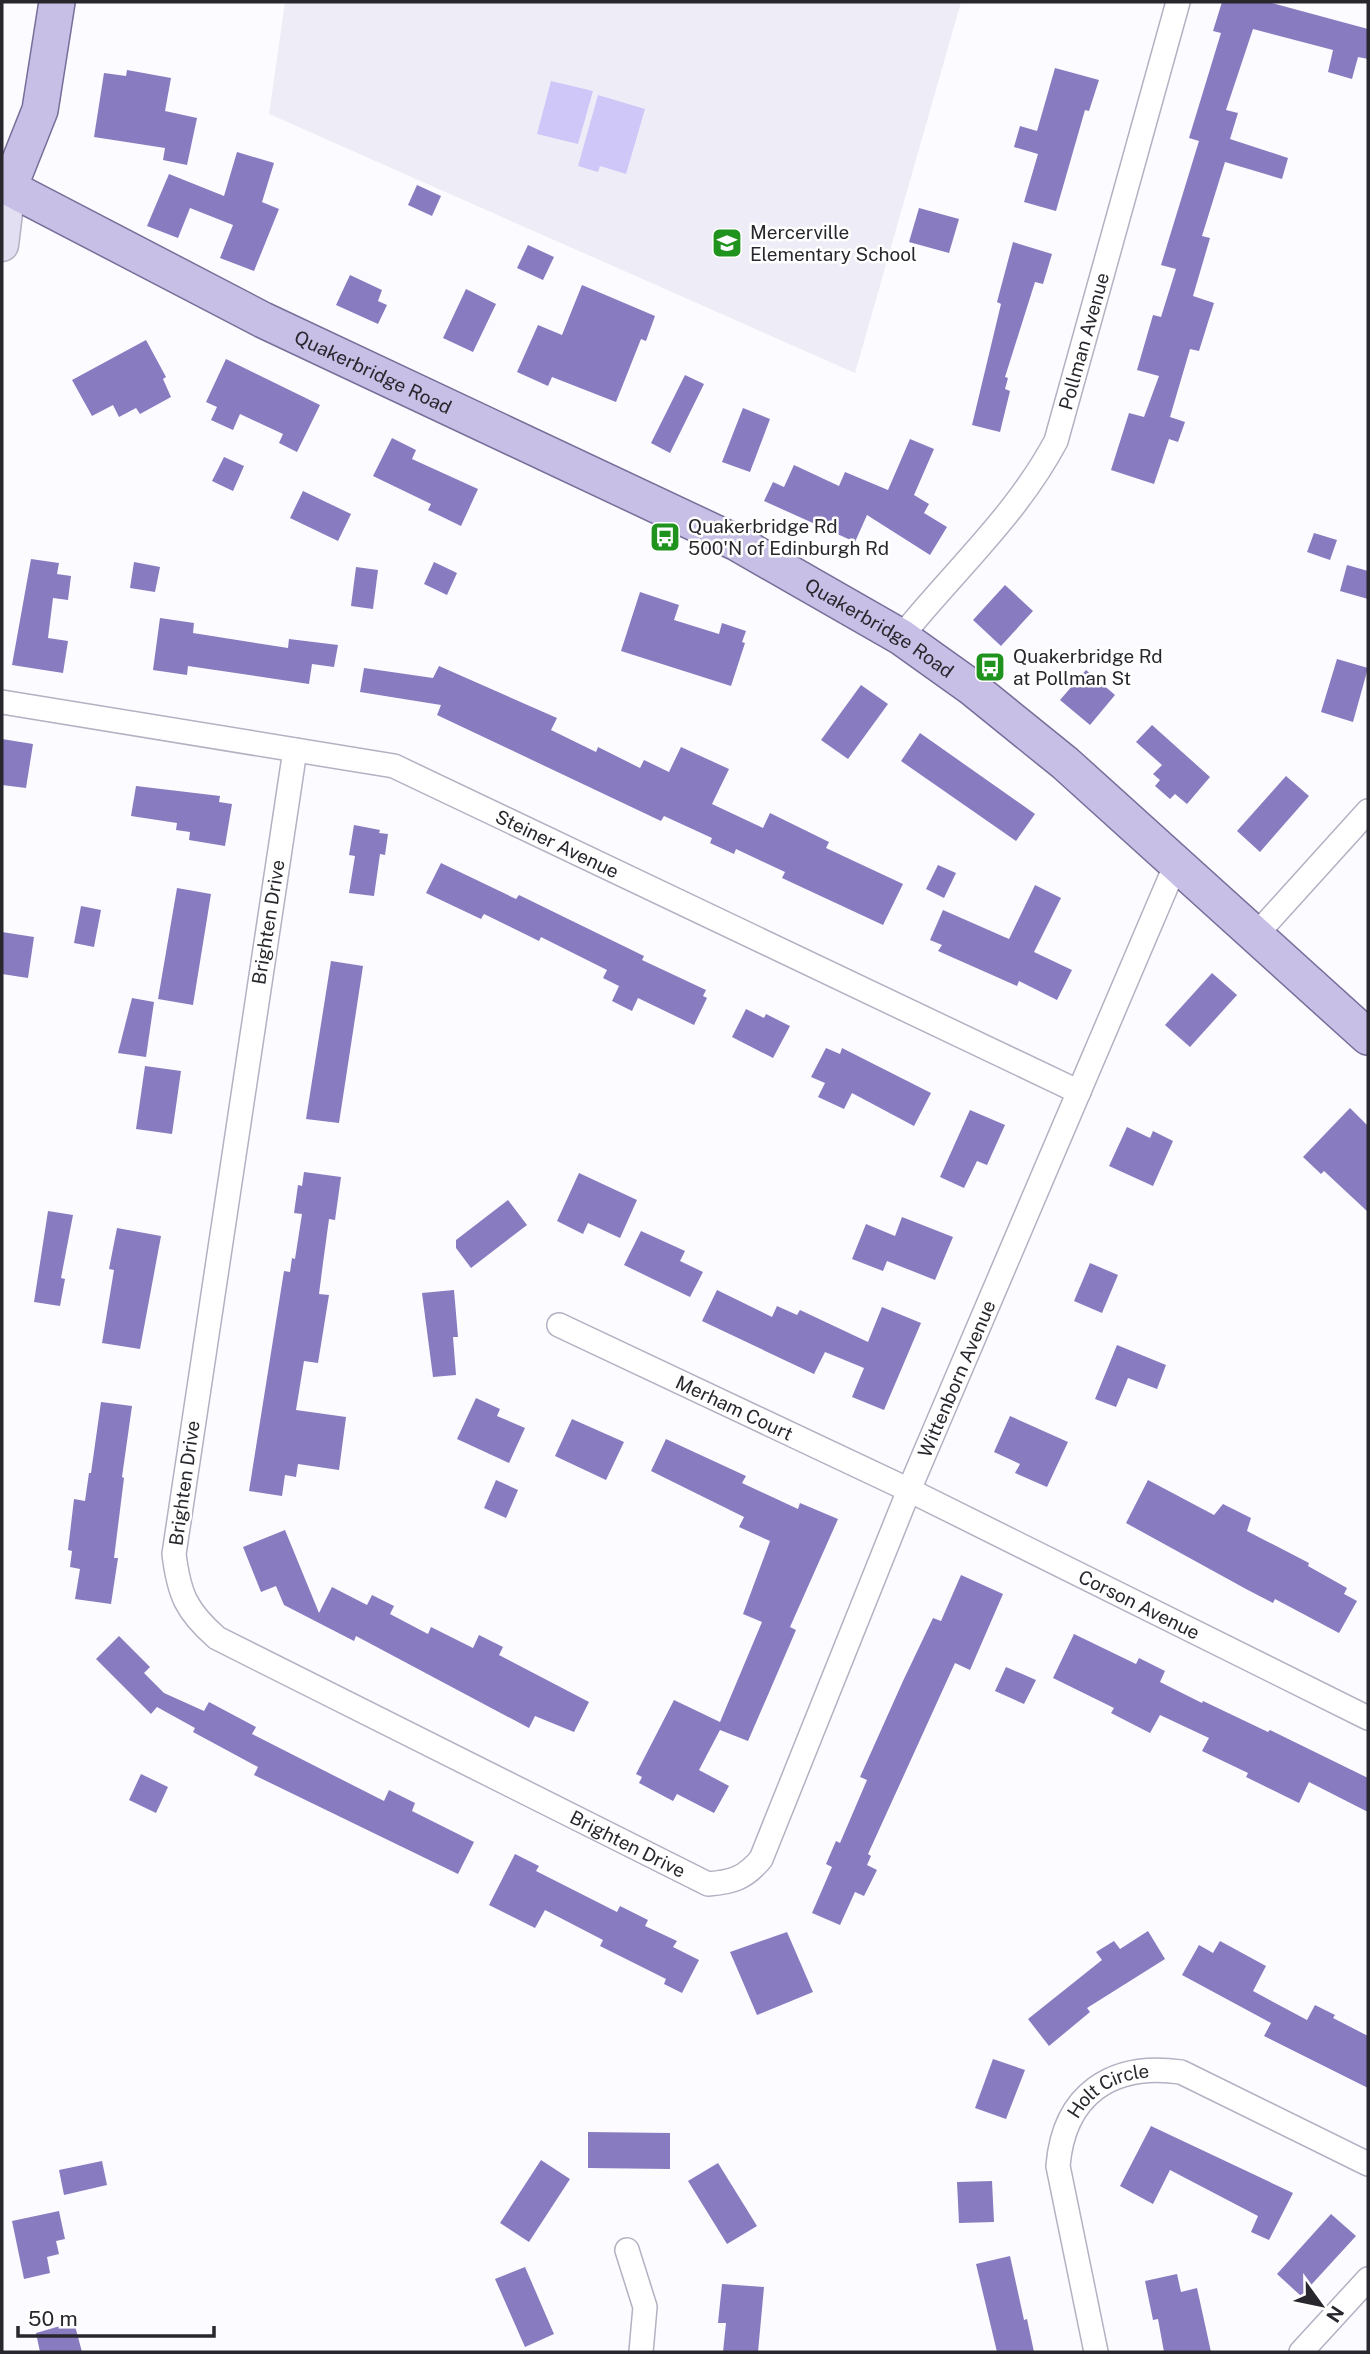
<svg xmlns="http://www.w3.org/2000/svg" width="1370" height="2354" font-family="'Public Sans',sans-serif">
	<rect width="100%" height="100%" fill="#fcfbff"/>
	<polygon fill="#eeedf7" points="285,2 961,2 855,373 269,114"/>
	<g fill="#cfc7f8">
		<polygon points="551,81 593,91 578,144 537,134"/>
		<polygon points="598,95 645,109 626,174 600,166 598,172 578,166"/>
	</g>
	<g fill="#897bc0">
		<polygon points="1222,2 1268,2 1368,29 1368,59 1358,57 1352,79 1328,72 1333,50 1253,29 1226,110 1238,113 1230,139 1288,158 1282,179 1225,162 1202,236 1210,238 1193,296 1214,303 1199,351 1190,349 1170,417 1185,422 1178,442 1169,439 1154,484 1111,470 1129,413 1144,417 1159,376 1137,370 1153,315 1161,317 1176,269 1161,265 1199,141 1189,138 1221,33 1213,31"/>
		<polygon points="1055,68 1099,80 1089,111 1085,110 1056,211 1024,202 1038,154 1014,147 1020,126 1037,131"/>
		<polygon points="127,70 171,78 165,111 197,118 187,165 163,160 165,148 94,137 104,73 126,76"/>
		<polygon points="237,152 274,163 262,202 279,209 254,271 220,258 233,225 190,208 178,238 147,226 169,174 224,196"/>
		<polygon points="417,185 441,196 432,216 408,205"/>
		<polygon points="919,208 959,219 949,253 909,242"/>
		<polygon points="1013,242 1052,254 1043,284 1035,282 1005,377 1008,378 1005,389 1010,391 1000,432 972,425 1001,304 997,302"/>
		<polygon points="528,245 554,257 543,280 517,268"/>
		<polygon points="350,275 382,290 378,301 387,305 378,324 336,305"/>
		<polygon points="582,285 655,316 646,341 641,339 616,402 552,377 548,386 517,372 538,325 562,335"/>
		<polygon points="466,289 496,304 473,352 443,338"/>
		<polygon points="146,340 166,377 163,379 171,397 140,414 136,408 119,417 113,405 92,416 72,380"/>
		<polygon points="226,359 320,405 297,452 279,443 283,434 240,414 233,430 211,420 217,407 206,402"/>
		<polygon points="685,375 704,384 670,453 651,443"/>
		<polygon points="743,408 770,419 750,472 722,462"/>
		<polygon points="392,438 416,450 412,459 478,489 461,526 428,510 431,504 373,476"/>
		<polygon points="910,439 934,449 914,495 929,504 924,513 947,527 930,555 867,515 855,542 764,501 773,482 784,487 794,465 839,486 845,472 888,490"/>
		<polygon points="224,457 244,466 233,491 212,481"/>
		<polygon points="303,491 351,514 338,541 290,518"/>
		<polygon points="1314,533 1337,540 1330,560 1307,552"/>
		<polygon points="31,559 59,563 57,574 71,576 68,600 53,598 48,638 68,641 63,673 12,665"/>
		<polygon points="134,562 160,567 155,592 130,588"/>
		<polygon points="434,562 457,573 447,595 424,584"/>
		<polygon points="1347,565 1368,571 1368,599 1340,591"/>
		<polygon points="356,567 378,570 373,609 351,606"/>
		<polygon points="1005,585 1033,611 1001,646 973,620"/>
		<polygon points="640,592 679,605 674,620 719,634 722,623 746,631 742,642 745,643 731,686 621,651"/>
		<polygon points="160,618 194,623 193,633 288,648 289,639 338,645 334,667 312,664 309,684 188,666 187,675 153,670"/>
		<polygon points="1337,659 1368,668 1353,722 1321,712"/>
		<polygon points="439,666 557,718 551,730 596,752 598,747 640,768 644,760 669,772 681,747 729,769 712,804 763,828 770,813 829,842 826,848 903,884 883,925 782,878 785,872 736,849 734,854 710,843 712,838 664,816 661,821 437,715 441,705 360,692 364,668 433,678"/>
		<polygon points="1086,670 1115,695 1090,725 1060,700"/>
		<polygon points="861,685 888,704 848,759 821,740"/>
		<polygon points="1152,725 1210,777 1187,804 1175,794 1170,799 1155,786 1160,780 1153,774 1162,765 1136,742"/>
		<polygon points="920,733 1035,814 1016,841 901,761"/>
		<polygon points="2,739 33,744 26,788 2,785"/>
		<polygon points="1286,776 1309,796 1260,852 1237,831"/>
		<polygon points="136,786 220,796 219,802 232,804 225,846 189,840 190,832 176,830 177,823 131,816"/>
		<polygon points="354,825 380,830 379,833 388,834 385,855 380,854 374,896 349,893 355,856 349,855"/>
		<polygon points="441,863 516,899 519,895 644,956 642,960 706,990 703,996 707,998 694,1025 638,998 632,1011 612,1001 619,986 603,978 607,970 541,937 539,941 484,914 481,919 426,893"/>
		<polygon points="938,865 956,873 944,898 926,889"/>
		<polygon points="1035,885 1061,898 1034,952 1072,970 1057,1000 1019,981 1017,986 938,951 942,945 930,940 943,910 1009,939"/>
		<polygon points="177,888 211,894 193,1005 158,999"/>
		<polygon points="81,906 101,910 94,947 74,943"/>
		<polygon points="2,932 34,937 28,978 2,974"/>
		<polygon points="331,961 363,966 339,1123 306,1119"/>
		<polygon points="1212,973 1237,995 1190,1047 1165,1025"/>
		<polygon points="132,998 154,1002 146,1057 118,1053"/>
		<polygon points="746,1009 764,1018 766,1014 790,1026 773,1058 732,1037"/>
		<polygon points="826,1048 840,1054 842,1048 931,1093 914,1126 852,1093 844,1109 818,1097 825,1083 811,1077"/>
		<polygon points="145,1066 181,1071 172,1134 136,1129"/>
		<polygon points="1350,1108 1368,1126 1368,1212 1324,1171 1321,1174 1303,1157"/>
		<polygon points="970,1110 1005,1125 987,1165 977,1161 964,1188 940,1177"/>
		<polygon points="1127,1127 1150,1138 1153,1131 1173,1141 1153,1186 1109,1166"/>
		<polygon points="304,1172 341,1177 335,1220 329,1219 323,1263 319,1294 329,1295 318,1363 304,1361 296,1410 346,1417 339,1470 298,1464 296,1477 285,1475 282,1496 249,1491 284,1271 290,1272 292,1258 295,1259 302,1214 294,1213 298,1185 302,1186"/>
		<polygon points="579,1173 637,1200 620,1238 588,1223 583,1234 557,1221"/>
		<polygon points="508,1200 527,1225 471,1268 456,1248 456,1240"/>
		<polygon points="48,1211 73,1215 61,1278 65,1279 60,1306 34,1302"/>
		<polygon points="902,1217 953,1237 935,1280 887,1261 883,1271 852,1259 866,1224 895,1236"/>
		<polygon points="117,1228 161,1236 140,1349 102,1343 114,1270 109,1269"/>
		<polygon points="641,1231 685,1251 680,1261 703,1272 690,1297 624,1265"/>
		<polygon points="1090,1263 1118,1275 1102,1313 1074,1301"/>
		<polygon points="454,1290 458,1337 453,1337 456,1375 433,1377 422,1293"/>
		<polygon points="717,1290 772,1317 777,1306 797,1315 800,1310 868,1342 882,1307 921,1323 884,1410 852,1397 864,1368 825,1352 814,1374 702,1321"/>
		<polygon points="1117,1345 1166,1365 1157,1389 1128,1378 1116,1407 1095,1399"/>
		<polygon points="476,1398 500,1409 497,1416 525,1428 509,1463 457,1439"/>
		<polygon points="101,1402 132,1406 122,1477 124,1478 114,1558 118,1558 111,1604 75,1599 80,1569 70,1567 72,1551 68,1550 74,1499 85,1501 89,1473 91,1473"/>
		<polygon points="1010,1416 1068,1442 1047,1487 1015,1473 1020,1464 994,1452"/>
		<polygon points="572,1419 624,1442 606,1480 555,1456"/>
		<polygon points="666,1439 746,1476 742,1483 798,1509 800,1503 838,1519 790,1627 796,1630 748,1741 720,1730 699,1770 729,1786 714,1813 677,1794 673,1801 639,1783 642,1777 636,1774 674,1700 720,1722 762,1622 743,1614 770,1541 739,1527 744,1517 651,1471"/>
		<polygon points="496,1480 518,1490 506,1518 484,1508"/>
		<polygon points="1148,1480 1214,1515 1223,1504 1251,1518 1247,1531 1309,1563 1308,1566 1347,1588 1344,1594 1357,1601 1339,1633 1275,1599 1273,1603 1246,1589 1126,1523"/>
		<polygon points="285,1530 319,1613 332,1587 367,1605 372,1595 394,1606 390,1614 428,1634 431,1627 473,1648 479,1635 503,1647 499,1655 589,1702 574,1732 535,1716 529,1728 356,1636 354,1641 284,1605 276,1586 261,1592 243,1547"/>
		<polygon points="961,1575 1003,1594 970,1670 955,1663 868,1854 871,1856 867,1865 877,1870 864,1896 855,1892 840,1925 812,1913 832,1867 826,1864 836,1841 840,1843 867,1780 860,1777 903,1681 933,1618 941,1621"/>
		<polygon points="1074,1634 1136,1664 1139,1658 1165,1671 1160,1682 1202,1703 1203,1701 1268,1732 1270,1730 1368,1778 1368,1812 1309,1782 1299,1803 1246,1777 1248,1773 1202,1751 1209,1738 1160,1715 1150,1733 1111,1713 1114,1708 1053,1678"/>
		<polygon points="119,1636 150,1667 144,1673 164,1693 204,1711 209,1702 256,1727 252,1734 384,1801 389,1790 415,1803 412,1811 474,1842 458,1874 254,1775 258,1767 193,1732 195,1728 157,1707 151,1714 96,1659"/>
		<polygon points="1006,1667 1036,1680 1024,1704 995,1691"/>
		<polygon points="141,1774 168,1787 156,1813 129,1800"/>
		<polygon points="515,1854 539,1866 536,1871 617,1912 620,1906 648,1920 645,1926 677,1941 673,1947 699,1960 682,1993 664,1984 666,1979 600,1946 603,1940 545,1910 535,1928 489,1905"/>
		<polygon points="1148,1931 1165,1959 1087,2008 1090,2012 1049,2046 1028,2019 1102,1960 1096,1952 1114,1941 1120,1949"/>
		<polygon points="787,1932 813,1992 757,2015 730,1952"/>
		<polygon points="1220,1941 1266,1966 1253,1991 1307,2020 1315,2005 1335,2015 1333,2018 1368,2036 1368,2088 1264,2036 1271,2023 1182,1975 1199,1945 1213,1953"/>
		<polygon points="993,2059 1025,2070 1006,2119 975,2108"/>
		<polygon points="1151,2126 1293,2193 1269,2240 1251,2232 1258,2216 1170,2170 1153,2204 1120,2186"/>
		<polygon points="588,2132 670,2133 670,2169 588,2168"/>
		<polygon points="541,2160 570,2179 529,2242 500,2223"/>
		<polygon points="102,2161 107,2185 64,2195 59,2170"/>
		<polygon points="718,2163 757,2226 727,2244 688,2181"/>
		<polygon points="992,2181 994,2222 959,2223 957,2182"/>
		<polygon points="59,2211 65,2239 56,2241 59,2254 47,2257 50,2273 24,2279 12,2221"/>
		<polygon points="1331,2214 1356,2236 1301,2296 1277,2274"/>
		<polygon points="1010,2256 1024,2320 1027,2319 1034,2352 997,2352 976,2264"/>
		<polygon points="525,2267 554,2334 525,2347 495,2279"/>
		<polygon points="1177,2274 1181,2292 1197,2288 1211,2352 1164,2352 1158,2319 1153,2320 1145,2281"/>
		<polygon points="722,2284 764,2287 758,2352 723,2352 726,2323 718,2323"/>
		<polygon points="74,2322 82,2352 40,2352 36,2333"/>
	</g>
	<g fill="none" stroke-linecap="round" stroke-linejoin="round">
		<g stroke="#b3b1c2" stroke-width="26">
			<g id="minor">
				<path id="s1" d="M901,637c53,-66 115,-121 155,-196l122,-439"/>
				<path id="s2" d="M2,702l392,64 685,326"/>
				<path id="s3" d="M295,750l-121,804c5,40 12,57 43,84l491,246c25,-2 37,-6 53,-25l148,-369 267,-626"/>
				<polyline points="1255,936 1368,811"/>
				<path id="s4" d="M559,1325l350,165 459,228"/>
				<polyline points="627,2250 645,2307 641,2352"/>
				<path id="s5" d="M1096,2352l-38,-186c6,-72 54,-104 123,-94l187,92"/>
				<polyline points="1301,2352 1368,2279"/>
			</g>
		</g>
		<g stroke="#b3b1c2" stroke-width="35">
			<polyline id="secondary" points="2,245 9,188"/>
		</g>
		<g stroke="#776e99" stroke-width="38">
			<g id="primary">
				<path id="s6" d="M2,184l261,136 474,223 164,94 70,50 94,76 303,274"/>
				<polyline points="9,188 40,110 57,2"/>
			</g>
		</g>
		<use href="#minor" stroke="#fff" stroke-width="23"/>
		<use href="#secondary" stroke="#e3dff2" stroke-width="32"/>
		<use href="#primary" stroke="#c7bfe5" stroke-width="35"/>
	</g>
	<defs>
		<g id="school-square" transform="scale(1.575)"><rect x="-9" y="-9" width="18" height="18" rx="4" fill="#20931f" stroke="#fff"/><path d="M0-5L7-2L0 1L-7-2ZM-4 1L0 2.5L4 1V4Q0 6-4 4Z" fill="#fff"/></g>
		<g id="bus-square" transform="scale(1.575)"><rect x="-9" y="-9" width="18" height="18" rx="4" fill="#20931f" stroke="#fff"/><path d="M-5-6H5V4H4V6H2V4H-2V6H-4V4H-5ZM-3.5-4V0h7V-4ZM-3.5 1.2v1.5H-2V1.2ZM2 1.2v1.5H3.5V1.2Z" fill="#fff"/></g>
	</defs>
	<g fill-rule="evenodd">
		<use href="#school-square" x="727" y="243"/>
		<use href="#bus-square" x="665" y="537"/>
		<use href="#bus-square" x="990" y="667"/>
	</g>
	<g text-anchor="middle" stroke-width="5" stroke-linejoin="round" paint-order="stroke">
		<g font-size="19" fill="#28272d" stroke="#fff" text-anchor="start">
			<text x="750" y="239">Mercerville<tspan x="750" dy="22">Elementary School</tspan></text>
			<text x="688" y="533">Quakerbridge Rd<tspan x="688" dy="22">500'N of Edinburgh Rd</tspan></text>
			<text x="1013" y="663">Quakerbridge Rd<tspan x="1013" dy="22">at Pollman St</tspan></text>
		</g>
		<g font-size="19" fill="#28272d" stroke="#fff">
			<text dy="7" stroke="none"><textPath href="#s1" startOffset="354">Pollman Avenue</textPath></text>
			<text dy="7" stroke="none"><textPath href="#s6" startOffset="416">Quakerbridge Road</textPath></text>
			<text dy="7" stroke="none"><textPath href="#s6" startOffset="984">Quakerbridge Road</textPath></text>
			<text dy="7" stroke="none"><textPath href="#s2" startOffset="578">Steiner Avenue</textPath></text>
			<text transform="translate(268 922) rotate(-81)" y="7">Brighten Drive</text>
			<text dy="7" stroke="none"><textPath href="#s3" startOffset="2039">Wittenborn Avenue</textPath></text>
			<text dy="7" stroke="none"><textPath href="#s4" startOffset="194">Merham Court</textPath></text>
			<text transform="translate(184 1483) rotate(-82)" y="7">Brighten Drive</text>
			<text dy="7" stroke="none"><textPath href="#s4" startOffset="644">Corson Avenue</textPath></text>
			<text dy="7" stroke="none"><textPath href="#s3" startOffset="1370">Brighten Drive</textPath></text>
			<text dy="7" stroke="none"><textPath href="#s5" startOffset="289">Holt Circle</textPath></text>
		</g>
	</g>
	<rect width="1370" height="2354" fill="none" stroke="#28272d" stroke-width="7"/>
	<g transform="translate(1321 2305) rotate(123)" stroke="#ffffff" stroke-width="5" paint-order="stroke">
	<path d="M0-5L12 26L0 18L-12 26Z" fill="#28272d"/>
	<text y="-10" font-size="19" font-weight="bold" text-anchor="middle" fill="#28272d">N</text>
	</g>
	<path d="M18 2326v10h196v-10" fill="none" stroke="#28272d" stroke-width="3.5"/>
	<text x="28" y="2326" font-size="21" fill="#28272d" stroke="#ffffff" stroke-width="5" paint-order="stroke">50 m</text>
</svg>
